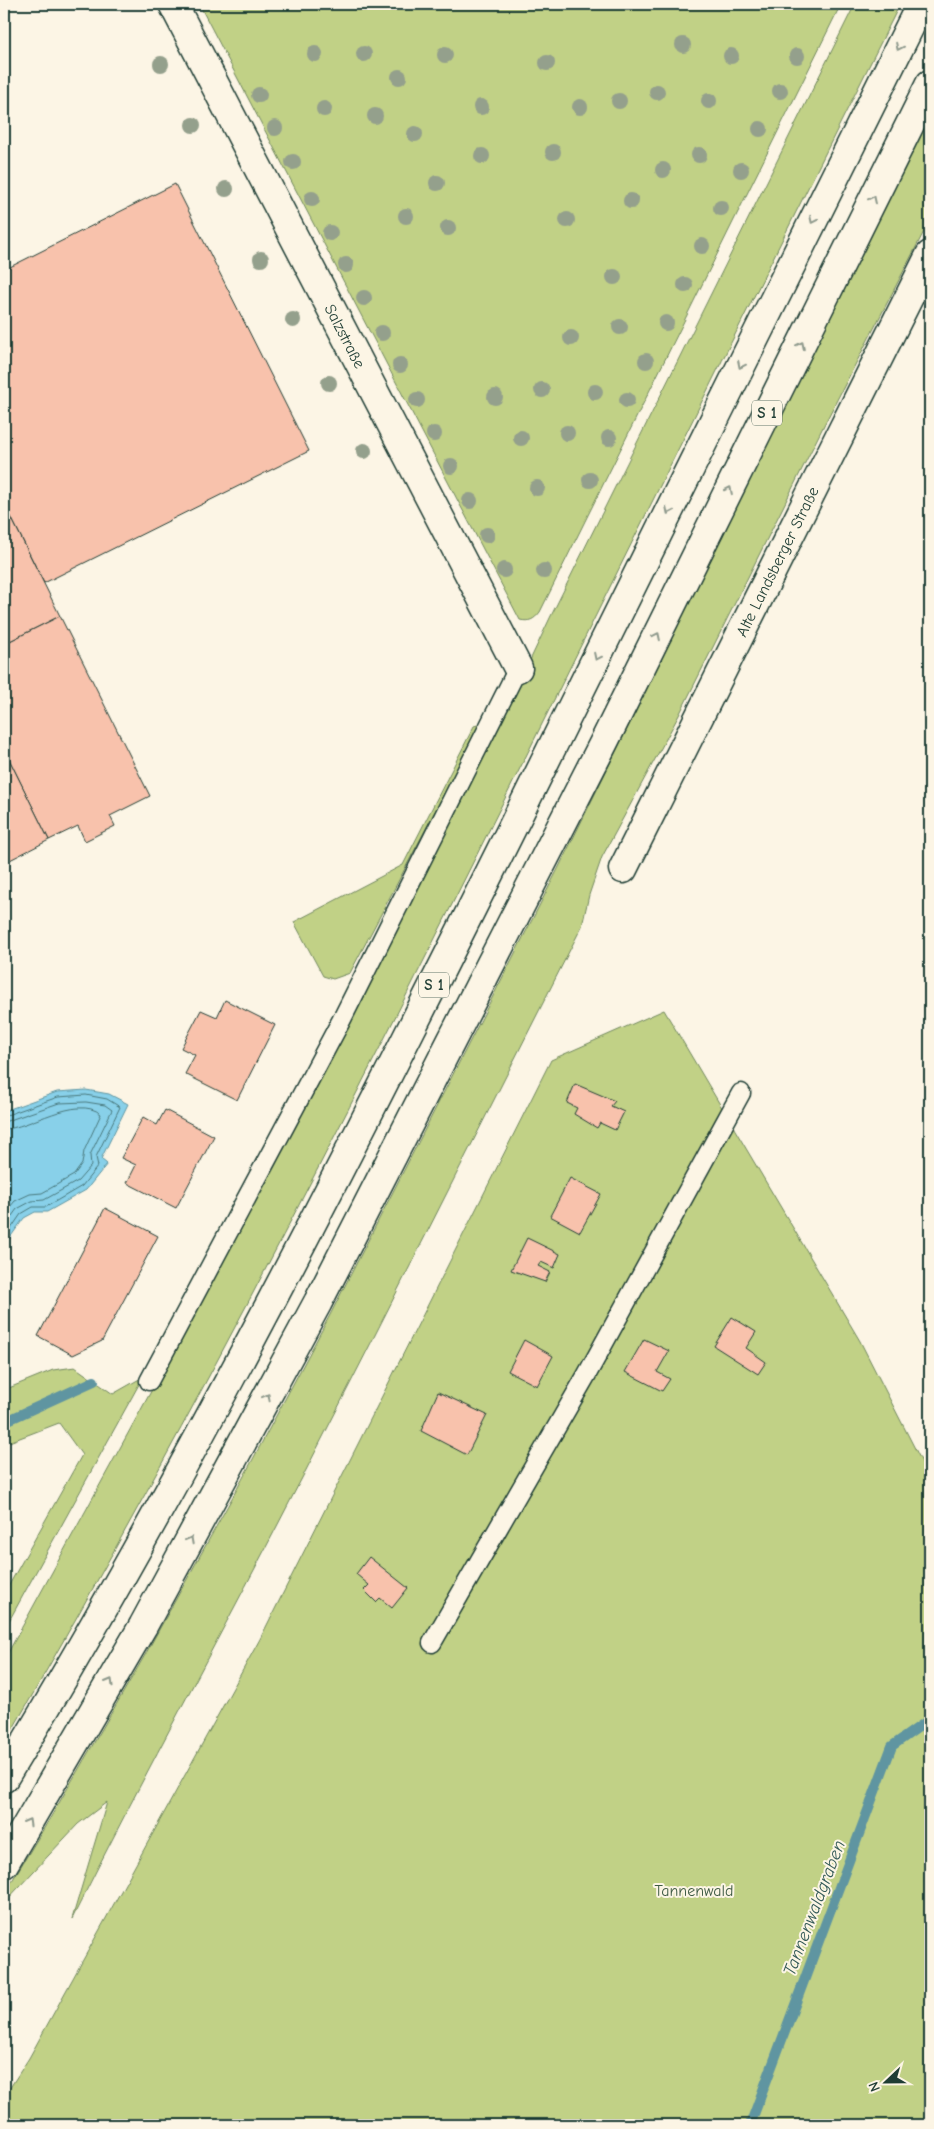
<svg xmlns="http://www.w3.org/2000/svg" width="934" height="2129" font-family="'Comic Neue',sans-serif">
	<rect width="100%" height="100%" fill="#fcf5e5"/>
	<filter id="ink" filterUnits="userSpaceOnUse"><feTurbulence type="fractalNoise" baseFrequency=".02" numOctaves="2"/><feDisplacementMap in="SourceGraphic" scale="10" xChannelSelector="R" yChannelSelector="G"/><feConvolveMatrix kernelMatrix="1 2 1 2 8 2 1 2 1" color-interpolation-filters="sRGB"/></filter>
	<g filter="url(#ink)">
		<g fill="#c1d186" stroke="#70875d">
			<path d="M199,4h642l-301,608c-6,8 -11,10 -20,8z"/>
			<path d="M855,4h45c-119,237 -237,476 -355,714 -172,346 -346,692 -541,1026v-84l220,-402 283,-549 43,-91z"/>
			<path d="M930,114v106l-106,205 -145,290 -77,142 -13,38 -7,31c-93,183 -185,367 -279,550 -76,148 -157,294 -231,443l35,-117 -29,22 -74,79v-9l48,-79 93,-160 92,-166 93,-174 227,-444z"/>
			<polygon points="481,724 350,973 333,979 323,976 294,922 403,865 474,726"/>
			<polygon points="664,1010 860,1341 930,1478 930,2125 4,2125 4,2097 29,2058 260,1639 551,1060"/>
			<polygon points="75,1367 113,1394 143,1377 4,1630 4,1594 82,1455 59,1423 4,1444 4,1390 53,1370"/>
		</g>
		<polygon fill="#88d0e9" stroke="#5e95a1" points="86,1090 109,1094 128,1104 101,1159 107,1164 86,1190 47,1212 35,1212 24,1218 4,1246 4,1111 57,1092"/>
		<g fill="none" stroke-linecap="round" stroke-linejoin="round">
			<g stroke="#49787c" stroke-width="1">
				<polyline points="4,1116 58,1097 86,1095 107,1099 120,1107 96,1157 98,1166 82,1186 46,1207 33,1207 21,1214 4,1239"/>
				<polyline points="4,1122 59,1103 86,1102 105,1105 112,1110 90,1155 91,1166 78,1181 44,1200 32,1201 17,1209 4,1227"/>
				<path d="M4,1129c24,0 73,-35 97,-15l-17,37 -2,13 -8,11 -32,18 -12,1 -15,7 -11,13"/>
			</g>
			<g stroke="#5e95a1" stroke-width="10">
				<polyline points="4,1422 94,1381"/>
				<polyline points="750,2125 892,1746 930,1719"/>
			</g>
		</g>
		<g fill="#f8c2ac" stroke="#1f3d34">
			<polygon points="175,184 309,451 44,583 4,503 4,270"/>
			<polygon points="4,503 60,616 4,644"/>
			<polygon points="60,616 150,796 110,816 115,826 85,841 78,826 49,840 4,749 4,644"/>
			<polygon points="4,749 49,840 4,863"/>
			<polygon points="225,1000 275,1025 237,1100 185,1074 195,1055 181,1048 201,1010 217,1017"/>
			<polygon points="575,1084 615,1101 611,1106 624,1112 615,1130 600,1123 597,1128 574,1114 577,1108 567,1103"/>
			<polygon points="165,1110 214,1136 176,1208 127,1183 136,1165 121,1158 143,1117 157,1125"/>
			<polygon points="570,1178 601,1194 580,1232 550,1216"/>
			<polygon points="105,1208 158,1236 102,1341 73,1355 38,1336"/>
			<polygon points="527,1238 560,1254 554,1268 541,1262 538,1266 550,1272 545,1282 511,1270"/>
			<polygon points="732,1317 756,1332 746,1348 766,1362 758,1374 714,1346"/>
			<polygon points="644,1339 669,1351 657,1372 670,1379 662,1391 625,1372"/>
			<polygon points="524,1340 553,1356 537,1386 508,1371"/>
			<polygon points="438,1392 487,1415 467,1455 421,1431"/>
			<polygon points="369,1557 408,1588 392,1608 380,1598 376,1602 364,1590 369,1585 356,1574"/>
		</g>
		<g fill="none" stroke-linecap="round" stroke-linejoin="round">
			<g stroke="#1f3d34" stroke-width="21">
				<g id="service">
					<polyline points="149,1381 342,1019 518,668"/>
					<polyline points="432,1643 586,1376 741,1093"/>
				</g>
			</g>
			<g stroke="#1f3d34" stroke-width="31">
				<g id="minor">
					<path id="s1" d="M173,4l345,664"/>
					<path id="s2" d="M623,869l307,-614"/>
				</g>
			</g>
			<g stroke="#1f3d34" stroke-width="31">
				<g id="primary">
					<path d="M4,1778c187,-309 350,-633 511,-956 135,-273 270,-545 406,-818"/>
					<polyline points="4,1864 143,1626 318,1302 604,742 930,84"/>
				</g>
			</g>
			<use href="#service" stroke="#fcf5e5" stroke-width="18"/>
			<use href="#minor" stroke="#fcf5e5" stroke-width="28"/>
			<use href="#primary" stroke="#fcf5e5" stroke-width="28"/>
		</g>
		<g fill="#94a08c">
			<circle cx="683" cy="45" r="8"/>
			<circle cx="315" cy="54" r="8"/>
			<circle cx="364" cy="54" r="8"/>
			<circle cx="445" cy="55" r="8"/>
			<circle cx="731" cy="56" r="8"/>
			<circle cx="797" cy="56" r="8"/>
			<circle cx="547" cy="63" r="8"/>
			<circle cx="161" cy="64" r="8"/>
			<circle cx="399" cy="77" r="8"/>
			<circle cx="780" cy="91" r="8"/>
			<circle cx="657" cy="92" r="8"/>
			<circle cx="259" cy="95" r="8"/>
			<circle cx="619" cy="101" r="8"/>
			<circle cx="709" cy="101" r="8"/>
			<circle cx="481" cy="107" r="8"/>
			<circle cx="580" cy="107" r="8"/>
			<circle cx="324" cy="109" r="8"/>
			<circle cx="375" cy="116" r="8"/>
			<circle cx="193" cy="125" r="8"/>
			<circle cx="275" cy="128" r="8"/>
			<circle cx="760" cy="129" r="8"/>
			<circle cx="415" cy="134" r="8"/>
			<circle cx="553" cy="152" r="8"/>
			<circle cx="699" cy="155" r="8"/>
			<circle cx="482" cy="156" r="8"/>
			<circle cx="293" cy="162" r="8"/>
			<circle cx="663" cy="170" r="8"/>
			<circle cx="741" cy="170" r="8"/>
			<circle cx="437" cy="183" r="8"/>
			<circle cx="226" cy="189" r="8"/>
			<circle cx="312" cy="199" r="8"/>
			<circle cx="631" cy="201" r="8"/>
			<circle cx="721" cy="208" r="8"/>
			<circle cx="406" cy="216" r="8"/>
			<circle cx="567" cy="220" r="8"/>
			<circle cx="448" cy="228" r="8"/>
			<circle cx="330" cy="233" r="8"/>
			<circle cx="702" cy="246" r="8"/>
			<circle cx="261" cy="259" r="8"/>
			<circle cx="346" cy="265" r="8"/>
			<circle cx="614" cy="277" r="8"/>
			<circle cx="685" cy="285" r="8"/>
			<circle cx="364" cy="298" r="8"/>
			<circle cx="293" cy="320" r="8"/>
			<circle cx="666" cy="323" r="8"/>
			<circle cx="620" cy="327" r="8"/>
			<circle cx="382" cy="333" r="8"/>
			<circle cx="571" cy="338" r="8"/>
			<circle cx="646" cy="361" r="8"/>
			<circle cx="400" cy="365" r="8"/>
			<circle cx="329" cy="383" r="8"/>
			<circle cx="542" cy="390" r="8"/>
			<circle cx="595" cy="392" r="8"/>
			<circle cx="495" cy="397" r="8"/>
			<circle cx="417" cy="400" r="8"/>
			<circle cx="627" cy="400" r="8"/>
			<circle cx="567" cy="433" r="8"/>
			<circle cx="434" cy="434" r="8"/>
			<circle cx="521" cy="438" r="8"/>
			<circle cx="609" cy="438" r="8"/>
			<circle cx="364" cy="451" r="8"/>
			<circle cx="451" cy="466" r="8"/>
			<circle cx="590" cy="480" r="8"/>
			<circle cx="537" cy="488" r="8"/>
			<circle cx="470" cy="501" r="8"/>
			<circle cx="487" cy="535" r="8"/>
			<circle cx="504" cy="570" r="8"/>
			<circle cx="544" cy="571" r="8"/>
		</g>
		<defs><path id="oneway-chevron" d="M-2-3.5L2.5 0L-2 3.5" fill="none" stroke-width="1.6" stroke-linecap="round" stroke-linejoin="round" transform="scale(1.25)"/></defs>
		<g stroke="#8e998c">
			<use href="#oneway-chevron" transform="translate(899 47) rotate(116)"/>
			<use href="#oneway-chevron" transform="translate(873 199) rotate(-64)"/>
			<use href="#oneway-chevron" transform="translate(813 220) rotate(116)"/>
			<use href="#oneway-chevron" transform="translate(801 345) rotate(-64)"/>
			<use href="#oneway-chevron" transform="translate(741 365) rotate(116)"/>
			<use href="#oneway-chevron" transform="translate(729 490) rotate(-64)"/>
			<use href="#oneway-chevron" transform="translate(669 511) rotate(116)"/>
			<use href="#oneway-chevron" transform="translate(657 636) rotate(-64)"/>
			<use href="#oneway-chevron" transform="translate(597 657) rotate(116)"/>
			<use href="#oneway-chevron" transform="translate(267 1397) rotate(-62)"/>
			<use href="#oneway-chevron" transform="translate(190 1540) rotate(-62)"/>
			<use href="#oneway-chevron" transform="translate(110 1682) rotate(-60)"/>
			<use href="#oneway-chevron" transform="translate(28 1822) rotate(-60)"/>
		</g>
	</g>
	<g text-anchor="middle" stroke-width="4" stroke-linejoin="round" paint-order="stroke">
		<g fill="#fcf5e5" stroke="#617469" stroke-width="1">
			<rect x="752" y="400.5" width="30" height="25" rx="4"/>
			<rect x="419" y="972.5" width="30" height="25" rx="4"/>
		</g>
		<g font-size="15" font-weight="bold" fill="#1f3d34">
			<text x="767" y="418">S 1</text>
			<text x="434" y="990">S 1</text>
		</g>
		<g font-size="16" fill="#1f3d34" stroke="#fcf5e5">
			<text dy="6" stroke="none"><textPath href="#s1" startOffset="374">Salzstraße</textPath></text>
			<text dy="6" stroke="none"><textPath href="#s2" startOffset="344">Alte Landsberger Straße</textPath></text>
		</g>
		<g font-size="16" fill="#3f5b44" stroke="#fcf5e5">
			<text x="694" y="1896">Tannenwald</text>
		</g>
		<g font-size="18" font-style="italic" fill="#345a58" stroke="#fcf5e5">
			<text transform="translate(814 1908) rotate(-69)" y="6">Tannenwaldgraben</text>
		</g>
	</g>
	<rect width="934" height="2129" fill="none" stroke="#fcf5e5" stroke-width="20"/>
	<rect x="10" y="10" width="914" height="2109" fill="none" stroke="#1f3d34" stroke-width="2" filter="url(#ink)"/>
	<g transform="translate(886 2082) rotate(248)" stroke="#fcf5e5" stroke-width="4" paint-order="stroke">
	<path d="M0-4L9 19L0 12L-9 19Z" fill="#1f3d34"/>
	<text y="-8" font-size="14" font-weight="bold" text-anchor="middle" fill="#1f3d34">N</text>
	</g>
</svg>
